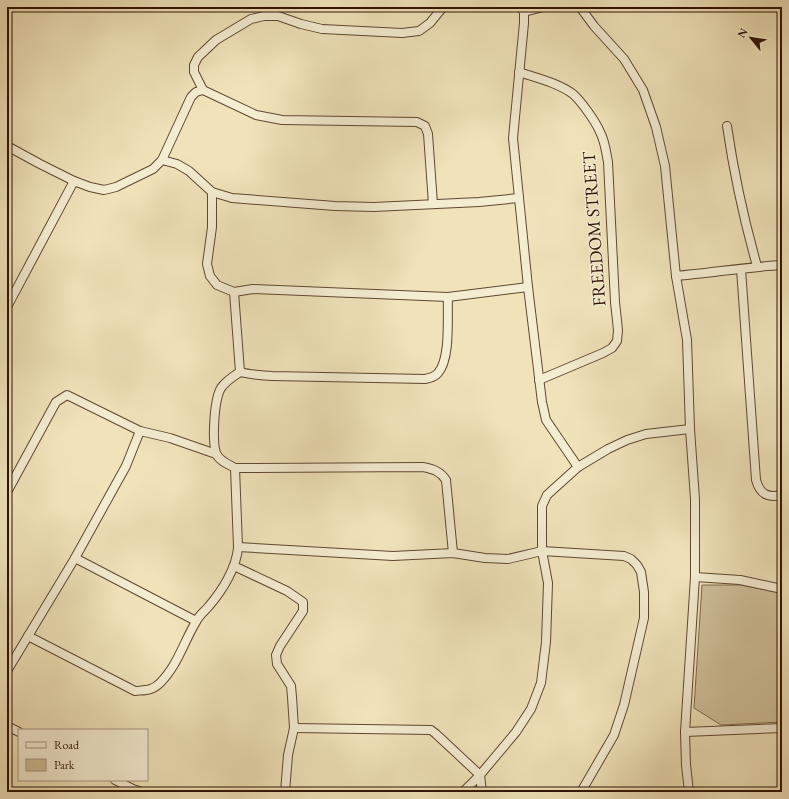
<svg xmlns="http://www.w3.org/2000/svg" width="789" height="799" font-family="'EB Garamond',serif">
	<rect width="100%" height="100%" fill="#f0e3ba"/>
	<filter id="stains"><feTurbulence type="fractalNoise" baseFrequency=".005" numOctaves="4"/><feColorMatrix values="0 0 0 0 .2 0 0 0 0 .09 0 0 0 0 .02 0 0 0 .5 -.17"/></filter>
	<radialGradient id="worn" r=".72"><stop offset=".6" stop-color="#630" stop-opacity="0"/><stop offset="1" stop-color="#630" stop-opacity=".3"/></radialGradient>
	<polygon fill="#cfc09b" stroke="#7f6a4e" points="702,585 741,585 782,593 782,722 721,725 694,708"/>
	<g fill="none" stroke-linecap="round" stroke-linejoin="round">
		<g stroke="#5f4730" stroke-width="10">
			<g id="minor">
				<polyline points="520,7 524,12 524,23 513,138 528,287 542,402 546,420 578,467"/>
				<polyline points="580,7 594,26 624,59 643,90 656,127 665,166 676,276 687,340 690,429 695,499 695,577 685,732 686,765 689,792"/>
				<polyline points="524,12 543,7"/>
				<path d="M519,72c18,6 39,11 54,22 8,7 23,28 27,38 5,9 6,20 8,30l7,140 3,28 -1,11 -5,7 -9,5 -64,27"/>
				<path d="M727,126c7,48 17,94 30,140"/>
				<polyline points="7,146 40,164 74,181 7,307"/>
				<polyline points="162,160 177,164 189,171 212,192 232,198 335,206 374,207 479,202 519,198"/>
				<polyline points="74,181 90,187 104,190 116,187 153,169 162,160 191,97 196,92 203,90"/>
				<polyline points="212,192 212,227 207,264 210,276 217,285 234,292 253,289 448,297 528,287"/>
				<polyline points="433,204 428,134 425,126 417,122 282,120 256,115 203,90 194,72 194,65 198,57 216,40 251,19 264,16 278,16 301,24 322,29 402,33 419,31 430,23 443,7"/>
				<path d="M741,269l15,211c4,14 11,18 26,15"/>
				<path d="M676,276c35,-3 71,-9 106,-11"/>
				<polyline points="234,292 240,372"/>
				<polyline points="140,431 170,438 216,454"/>
				<path d="M235,468l188,-1c10,2 17,4 23,13l7,73"/>
				<polyline points="7,492 56,402 67,395 140,431 126,466 75,558"/>
				<polyline points="238,547 393,556 453,553 485,558 508,559 542,551 624,556 631,559 637,565 641,572 644,592 644,618 624,705 614,735 581,792"/>
				<polyline points="234,566 287,591 303,602 303,611 280,646 276,655 277,664 291,686 292,697 294,728 288,755 285,792"/>
				<polyline points="695,577 740,580 782,589"/>
				<path d="M28,636l107,55c10,-1 17,0 25,-8 18,-18 24,-42 37,-63 3,-6 8,-9 12,-14 13,-15 28,-39 29,-59l-3,-79c-7,-4 -16,-7 -19,-15 -4,-13 -2,-53 5,-65 5,-7 11,-11 19,-16 11,3 21,3 32,4l153,3c5,-1 10,-2 13,-6 13,-15 9,-56 10,-76"/>
				<polyline points="7,671 75,558 196,621"/>
				<polyline points="7,726 19,732"/>
				<polyline points="294,728 431,730 436,734 480,775 482,792"/>
				<polyline points="685,732 782,728"/>
				<polyline points="115,780 133,789 142,792"/>
				<polyline points="463,792 480,775 516,732 531,709 541,683 546,642 548,583 542,551 542,506 547,495 578,467 608,449 627,440 646,434 690,429"/>
			</g>
		</g>
		<use href="#minor" stroke="#f5edd2" stroke-width="8"/>
	</g>
	<g text-anchor="middle" stroke-width="3" stroke-linejoin="round" paint-order="stroke">
		<g font-size="18" fill="#2f1302" stroke="#f5edd2">
			<text transform="translate(594 229) rotate(-94)" y="6">FREEDOM STREET</text>
		</g>
	</g>
	<rect width="789" height="799" fill="none" stroke="#f0e3ba" stroke-width="24"/>
	<rect x="8" y="8" width="773" height="783" fill="none" stroke="#2f1302" stroke-width="2"/>
	<rect x="12" y="12" width="765" height="775" fill="none" stroke="#2f1302"/>
	<rect x="18" y="729" width="130" height="52" fill="#f5edd2" stroke="#a6967f"/>
	<rect x="26" y="742" width="20" height="6" fill="#f5edd2" stroke="#a6967f"/>
	<text x="54" y="749" font-size="12" fill="#2f1302">Road</text>
	<rect x="26" y="759" width="20" height="12" fill="#cfc09b" stroke="#a6967f"/>
	<text x="54" y="769" font-size="12" fill="#2f1302">Park</text>
	<g transform="translate(751 38) rotate(300)" stroke="#f5edd2" stroke-width="3" paint-order="stroke">
	<path d="M0-3L7 15L0 10L-7 15Z" fill="#2f1302"/>
	<text y="-6" font-size="11" font-weight="bold" text-anchor="middle" fill="#2f1302">N</text>
	</g>
	<rect width="100%" height="100%" filter="url(#stains)"/>
	<rect width="100%" height="100%" fill="url(#worn)"/>
</svg>
